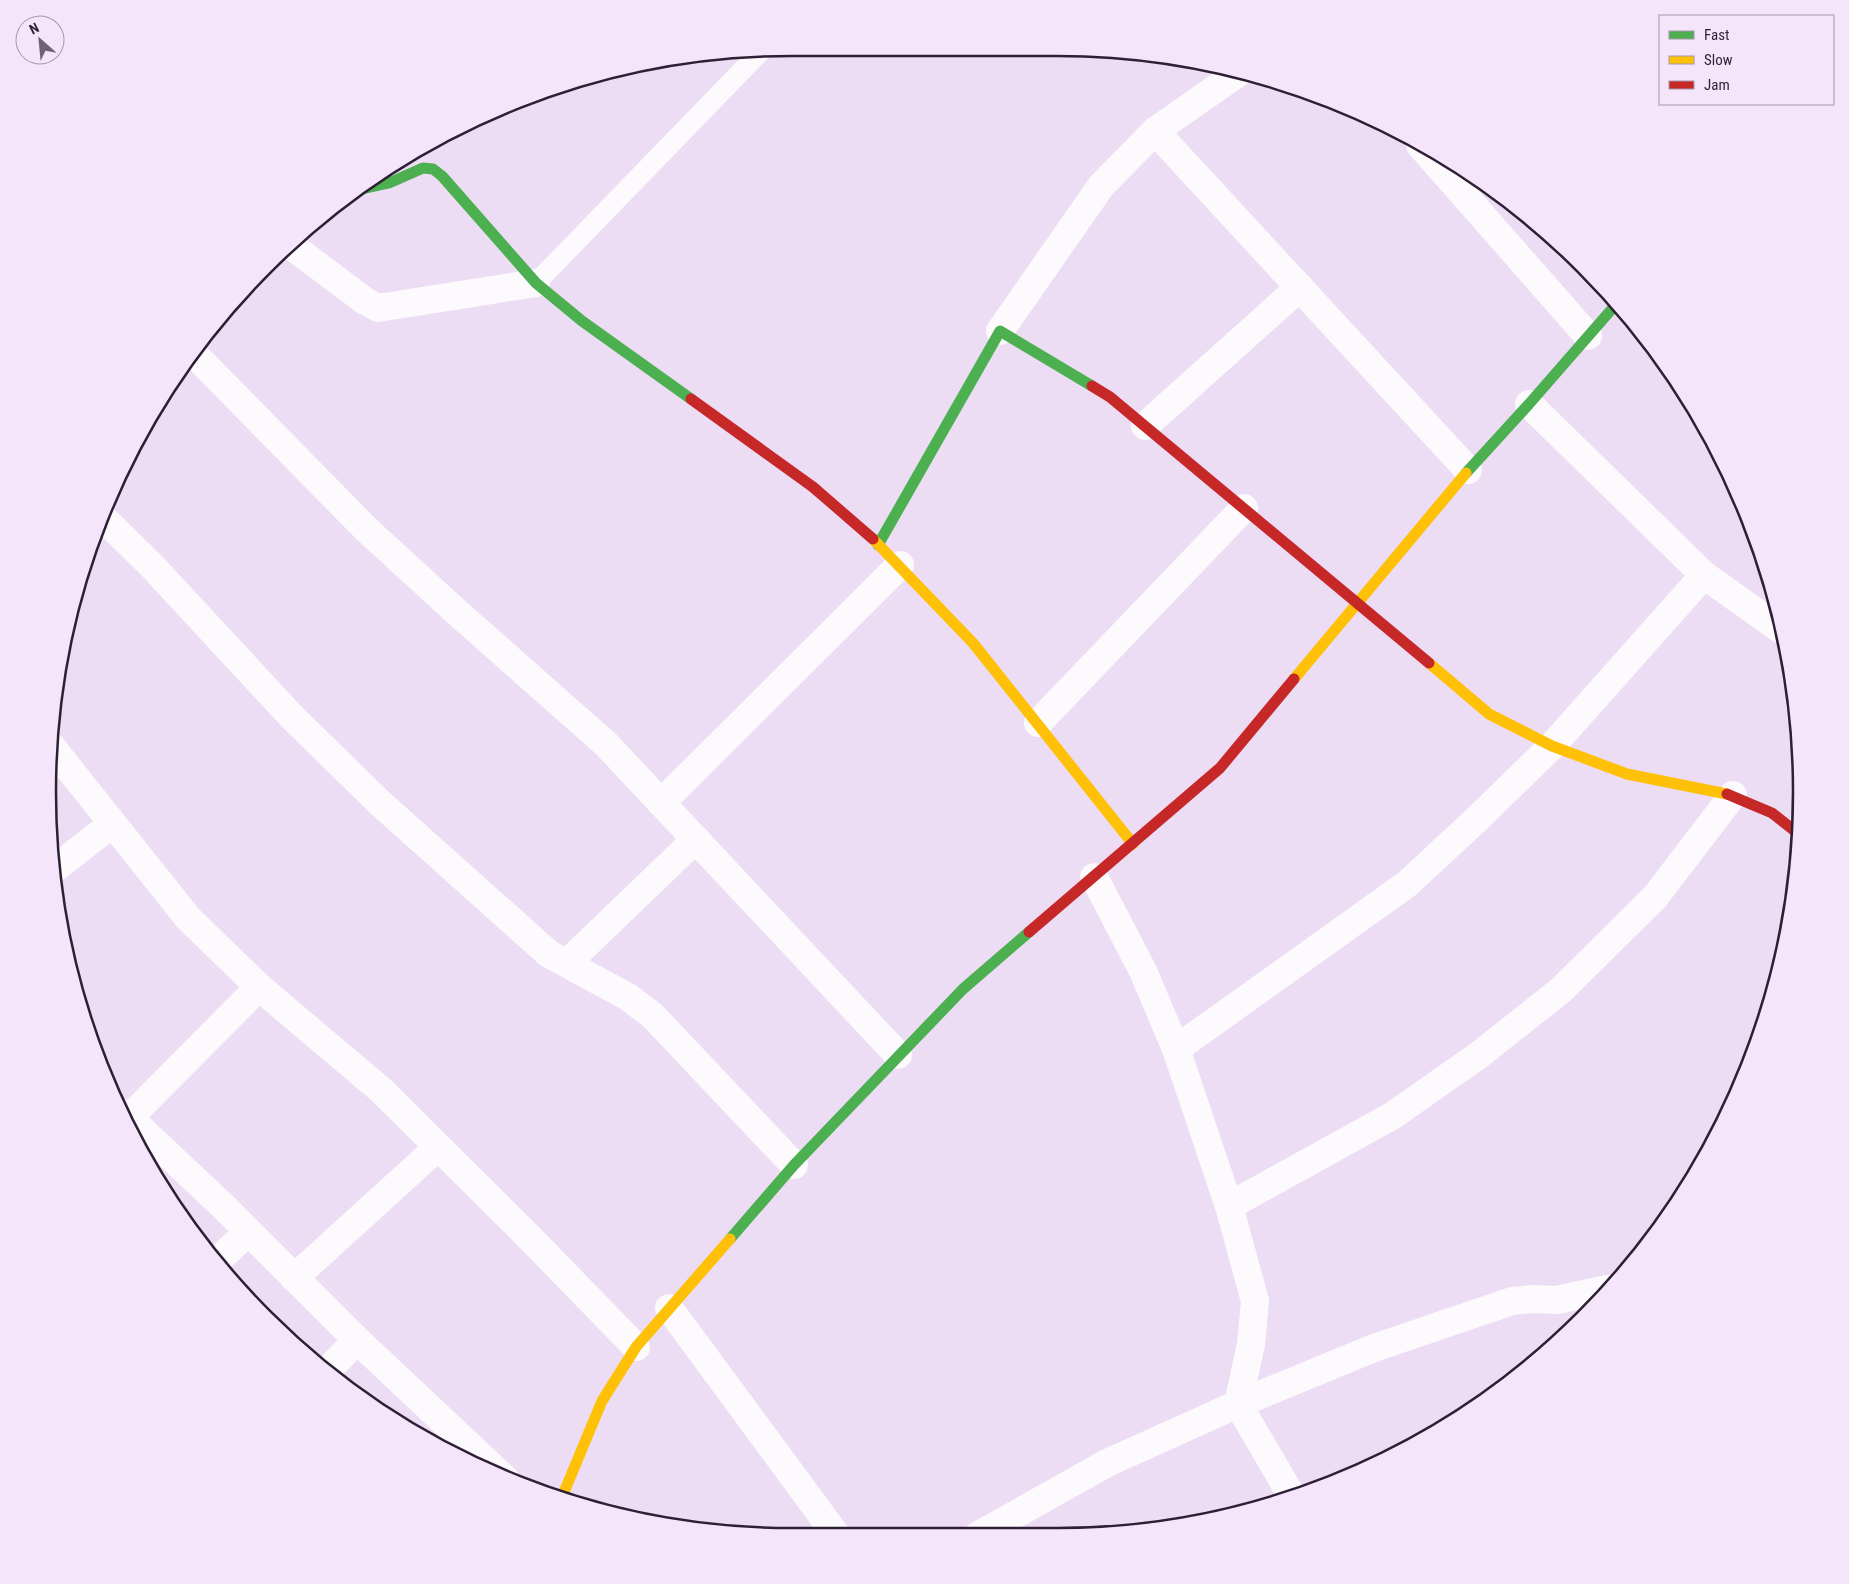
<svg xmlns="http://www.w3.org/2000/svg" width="1849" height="1584" viewBox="0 0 1849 1584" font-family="'Roboto Condensed',sans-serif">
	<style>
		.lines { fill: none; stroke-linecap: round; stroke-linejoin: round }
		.lane { stroke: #fcfafd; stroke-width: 20 }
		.street { stroke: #fcfafd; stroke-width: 28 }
		.fast { stroke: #4caf50; stroke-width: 11 }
		.slow { stroke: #ffc107; stroke-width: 11 }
		.jam { stroke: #c62828; stroke-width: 11 }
		.rim { fill: none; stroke: #2e1f34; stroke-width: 2.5 }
	</style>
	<rect width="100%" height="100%" fill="#ecdcf4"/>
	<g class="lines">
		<polyline class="lane" points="536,283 763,49"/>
		<g class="street">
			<polyline points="1155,131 1468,470"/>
			<polyline points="1420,145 1588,336"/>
			<polyline points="289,244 365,301 378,308 536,283"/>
			<polyline points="1000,331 1101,186 1155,131 1238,73"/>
			<polyline points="193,353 366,529 461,616 606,744 898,1055"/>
			<polyline points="1529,404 1704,575 1780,629"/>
			<polyline points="1145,426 1300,287"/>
			<polyline points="101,516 152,566 292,717 380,803 549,954 628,997 652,1015 794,1165"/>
			<polyline points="1038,723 1244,508"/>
			<polyline points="51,746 188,918 259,987 381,1090 529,1237 636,1347"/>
			<polyline points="661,803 900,565"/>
			<polyline points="53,870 112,824"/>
			<polyline points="1094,877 1143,971 1176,1049 1229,1206 1255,1301 1251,1344 1238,1404 1293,1498"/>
			<polyline points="567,963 696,839"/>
			<polyline points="1176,1049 1407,884 1476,820 1552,746 1704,575"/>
			<polyline points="124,1113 224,1207 357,1340 505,1479"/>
			<polyline points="127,1120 259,987"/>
			<polyline points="1229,1206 1392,1116 1479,1055 1561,990 1655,897 1733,795"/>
			<polyline points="216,1262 248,1232"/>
			<polyline points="294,1278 438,1147"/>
			<polyline points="669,1308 837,1536"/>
			<polyline points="328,1370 357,1340"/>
			<polyline points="977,1536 1107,1463 1238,1404 1374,1348 1512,1301 1534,1299 1557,1300 1607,1289"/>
		</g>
		<g class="fast">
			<polyline points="357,190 389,183 423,168 433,169 442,176 536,283 582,321 691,399"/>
			<polyline points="1466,473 1529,404 1618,302"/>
			<polyline points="878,545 1000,331 1092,386"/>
			<polyline points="730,1239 794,1165 963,989 1029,932"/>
		</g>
		<g class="slow">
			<polyline points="873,539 973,643 1133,844"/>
			<polyline points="1429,663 1489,714 1552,746 1627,774 1727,794"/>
			<polyline points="1294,679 1466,473"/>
			<polyline points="562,1497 602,1401 636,1347 730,1239"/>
		</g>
		<g class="jam">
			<polyline points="1092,386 1110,397 1429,663"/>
			<polyline points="691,399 813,487 873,539"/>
			<polyline points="1727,794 1772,813 1800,835"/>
			<polyline points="1029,932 1220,768 1294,679"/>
		</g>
	</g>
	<path d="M0 0H1849V1584H0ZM792 56H1057A736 736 0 0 1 1793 792V792A736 736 0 0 1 1057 1528H792A736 736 0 0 1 56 792V792A736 736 0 0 1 792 56Z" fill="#f4e5fb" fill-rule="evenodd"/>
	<path class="rim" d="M792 56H1057A736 736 0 0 1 1793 792V792A736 736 0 0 1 1057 1528H792A736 736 0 0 1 56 792V792A736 736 0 0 1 792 56Z"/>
	<rect x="1659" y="15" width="175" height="90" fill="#f4e5fb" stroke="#a596ab"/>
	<rect x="1669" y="31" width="25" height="8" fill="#4caf50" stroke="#a596ab"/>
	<text x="1704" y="40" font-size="15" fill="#2e1f34">Fast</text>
	<rect x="1669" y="56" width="25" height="8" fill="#ffc107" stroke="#a596ab"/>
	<text x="1704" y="65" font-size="15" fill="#2e1f34">Slow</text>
	<rect x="1669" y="81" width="25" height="8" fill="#c62828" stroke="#a596ab"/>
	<text x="1704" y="90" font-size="15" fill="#2e1f34">Jam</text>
	<g transform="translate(40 40) rotate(333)"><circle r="24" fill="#f4e5fb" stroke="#a596ab"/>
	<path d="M0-4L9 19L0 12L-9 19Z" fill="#706177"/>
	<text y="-8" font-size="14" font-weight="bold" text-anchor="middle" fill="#2e1f34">N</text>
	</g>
</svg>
